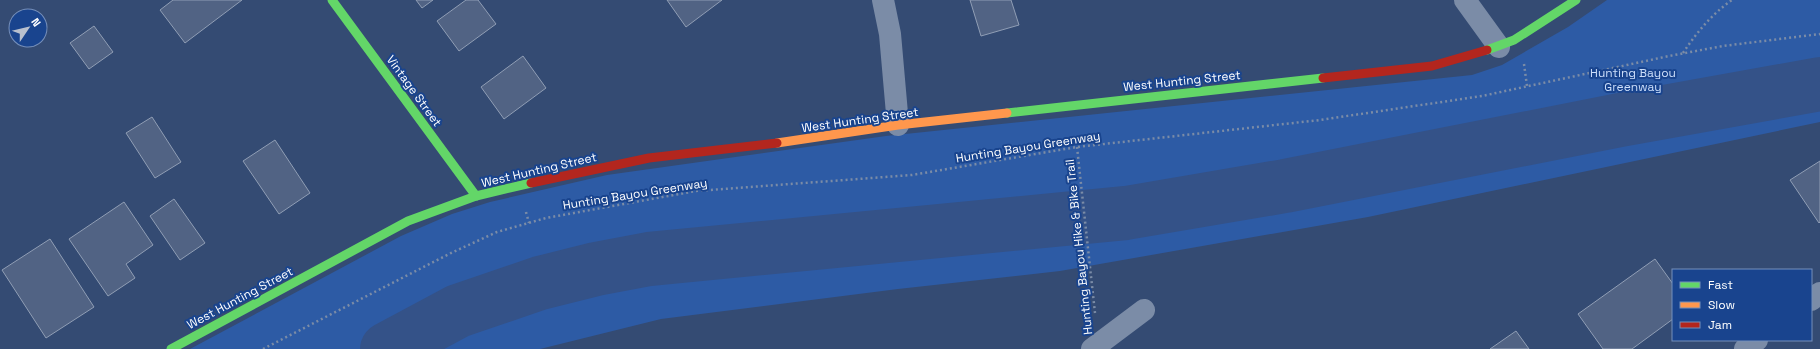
<svg xmlns="http://www.w3.org/2000/svg" width="1820" height="349" viewBox="0 0 1820 349" font-family="'Space Grotesk',sans-serif">
	<style>
		.green { fill: #2d5ba5 }
		.lines { fill: none; stroke-linecap: round; stroke-linejoin: round }
		.river { stroke: #345288; stroke-width: 54 }
		.building { fill: #516384; stroke: #909eb5 }
		.path { stroke: #7b8ca7; stroke-width: 2.5; stroke-dasharray: 2 3; stroke-linecap: butt }
		.street { stroke: #7b8ca7; stroke-width: 22 }
		.fast { stroke: #63d668; stroke-width: 9 }
		.slow { stroke: #ff974d; stroke-width: 9 }
		.jam { stroke: #b3261e; stroke-width: 9 }
		.labels { text-anchor: middle; dominant-baseline: central; stroke-width: 4; stroke-linejoin: round; paint-order: stroke }
		.park-label { font-size: 12px; fill: #ccdefa; stroke: #19448e }
		.street-label { font-size: 12px; fill: #fff; stroke: #19448e }
	</style>
	<rect width="100%" height="100%" fill="#344b73"/>
	<polygon class="green" points="1607,0 1820,0 1820,122 1368,217 1060,271 898,289 661,319 540,349 190,349 401,236 452,214 490,202 607,175 886,136 1472,75 1502,65 1568,27"/>
	<g class="lines">
		<polyline class="river" points="387,349 458,311 540,283 596,269 649,259 1126,213 1285,186 1620,120 1820,84"/>
	</g>
	<g class="building">
		<polygon points="173,0 242,0 185,43 160,10"/>
		<polygon points="416,0 433,0 422,8"/>
		<polygon points="466,0 478,0 496,24 459,51 437,21"/>
		<polygon points="667,0 722,0 686,27"/>
		<polygon points="970,0 1011,0 1019,25 981,36"/>
		<polygon points="94,26 113,52 89,69 70,43"/>
		<polygon points="523,56 546,88 504,119 481,87"/>
		<polygon points="152,117 181,162 155,178 126,133"/>
		<polygon points="275,140 310,193 279,214 243,161"/>
		<polygon points="1820,161 1820,222 1819,223 1790,180"/>
		<polygon points="174,199 205,243 180,260 150,216"/>
		<polygon points="124,202 153,245 126,264 135,278 108,296 69,239"/>
		<polygon points="50,239 94,307 46,338 2,270"/>
		<polygon points="1655,259 1673,284 1673,319 1632,349 1603,349 1578,314"/>
		<polygon points="1516,331 1529,349 1490,349"/>
	</g>
	<g class="lines">
		<g class="path">
			<path d="M1683 53C1697 32 1712 14 1732 0"/>
			<polyline points="1524,64 1527,86"/>
			<polyline points="1077,147 1095,313"/>
			<polyline points="526,212 529,223"/>
			<polyline points="263,349 451,253 497,232 546,218 696,191 912,175 1077,147 1320,120 1482,96 1669,56 1723,46 1820,34"/>
		</g>
		<g class="street">
			<polyline points="883,0 890,34 898,125"/>
			<polyline points="1465,0 1499,47"/>
			<polyline points="1811,300 1820,293"/>
			<polyline points="1092,349 1144,310"/>
			<polyline points="1745,349 1757,340"/>
		</g>
		<g class="fast">
			<polyline points="332,0 476,196"/>
			<polyline points="1487,50 1514,40 1576,0"/>
			<polyline points="1007,113 1323,78"/>
			<polyline points="171,349 408,221 476,196 531,183"/>
		</g>
		<polyline class="slow" points="777,143 898,125 1007,113"/>
		<g class="jam">
			<polyline points="1323,78 1432,66 1487,50"/>
			<polyline points="531,183 649,158 777,143"/>
		</g>
	</g>
	<g class="labels">
		<g class="park-label">
			<text x="1633" y="73">Hunting Bayou<tspan x="1633" dy="14">Greenway</tspan></text>
		</g>
		<g class="street-label">
			<text transform="translate(1182 81) rotate(-6)">West Hunting Street</text>
			<text transform="translate(414 91) rotate(54)">Vintage Street</text>
			<text transform="translate(860 120) rotate(-8)">West Hunting Street</text>
			<text transform="translate(1028 147) rotate(-9)">Hunting Bayou Greenway</text>
			<text transform="translate(539 170) rotate(-13)">West Hunting Street</text>
			<text transform="translate(635 194) rotate(-9)">Hunting Bayou Greenway</text>
			<text transform="translate(1079 247) rotate(-96)">Hunting Bayou Hike &amp; Bike Trail</text>
			<text transform="translate(240 298) rotate(-28)">West Hunting Street</text>
		</g>
	</g>
	<rect x="1672" y="269" width="140" height="72" fill="#19448e" stroke="#758fbb"/>
	<rect x="1680" y="282" width="20" height="6" fill="#63d668" stroke="#758fbb"/>
	<text x="1708" y="289" font-size="12" fill="#ffffff">Fast</text>
	<rect x="1680" y="302" width="20" height="6" fill="#ff974d" stroke="#758fbb"/>
	<text x="1708" y="309" font-size="12" fill="#ffffff">Slow</text>
	<rect x="1680" y="322" width="20" height="6" fill="#b3261e" stroke="#758fbb"/>
	<text x="1708" y="329" font-size="12" fill="#ffffff">Jam</text>
	<g transform="translate(28 28) rotate(55)"><circle r="19" fill="#19448e" stroke="#758fbb"/>
	<path d="M0-3L7 15L0 10L-7 15Z" fill="#b8c0ce"/>
	<text y="-6" font-size="11" font-weight="bold" text-anchor="middle" fill="#ffffff">N</text>
	</g>
</svg>
